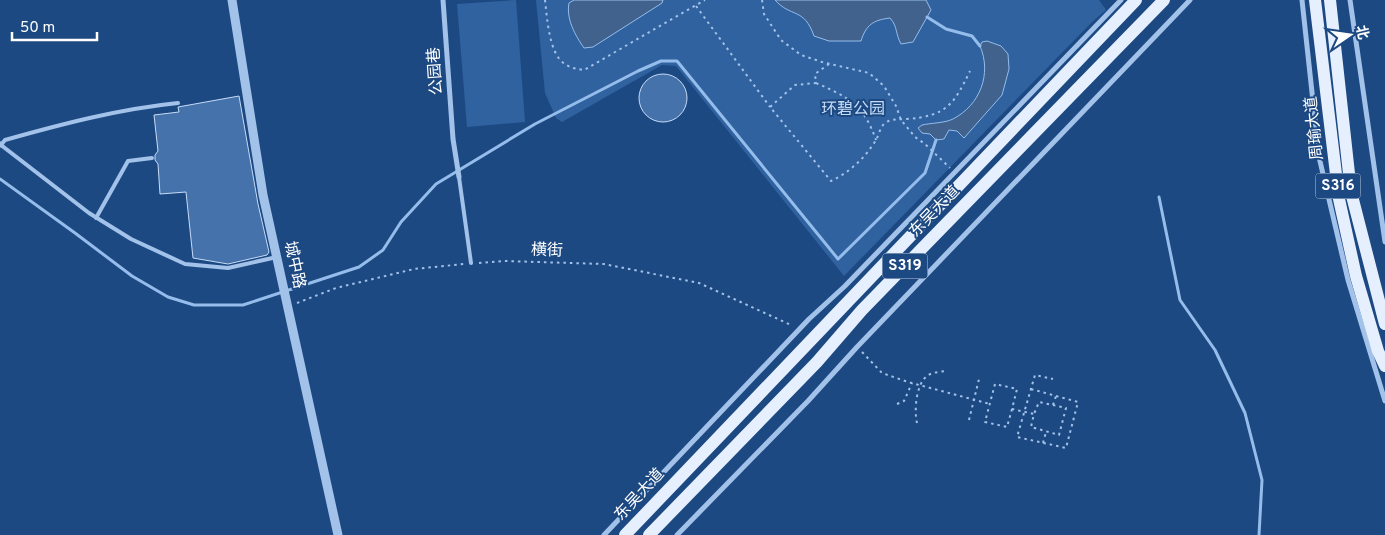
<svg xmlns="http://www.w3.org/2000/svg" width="1385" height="535" viewBox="0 0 1385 535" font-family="Overpass,'Noto Sans SC',sans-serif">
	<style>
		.green { fill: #3062a0 }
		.water { fill: #41628c; stroke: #95bdec }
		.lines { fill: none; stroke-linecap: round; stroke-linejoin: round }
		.stream { stroke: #95bdec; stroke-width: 3 }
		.building { fill: #4572ab; stroke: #c6dcf7 }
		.path { stroke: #a2c2ea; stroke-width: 2; stroke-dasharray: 2.5 4; stroke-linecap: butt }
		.service { stroke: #a2c2ea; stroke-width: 4 }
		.minor { stroke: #a2c2ea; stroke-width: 5 }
		.tertiary { stroke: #a2c2ea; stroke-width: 9 }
		.primary { stroke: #e5effe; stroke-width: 12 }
		.labels { text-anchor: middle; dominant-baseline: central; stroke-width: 4; stroke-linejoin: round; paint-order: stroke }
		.shield { fill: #1d4982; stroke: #bbc8da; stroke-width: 1 }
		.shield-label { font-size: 15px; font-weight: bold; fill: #fff }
		.street-label { font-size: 16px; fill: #fff; stroke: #1d4982 }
		.park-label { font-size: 16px; fill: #c6dcf7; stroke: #1d4982 }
	</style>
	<rect width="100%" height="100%" fill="#1d4982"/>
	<g class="green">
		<polygon points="516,0 525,122 467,127 457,4"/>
		<polygon points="536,0 1099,0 1106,10 1092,22 844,276 676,66 662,65 562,122 556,118 545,93"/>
	</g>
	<g class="water">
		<path d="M574 0H663L662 3 593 47 584 48C575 35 566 19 569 3Z"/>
		<path d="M775 0H926L931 10 913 42 901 44C895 33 898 27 890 18 873 20 866 25 861 41H829L814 36C804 7 791 18 775 0Z"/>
		<path d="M987 41 1001 46 1008 54 1009 69 1005 84 1002 95 964 138 957 131 949 130 944 139 936 140 930 134 922 133 918 128 922 125C931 123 945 123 953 119 980 105 992 74 980 46L982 42Z"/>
	</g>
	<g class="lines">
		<g class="stream">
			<polyline points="927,17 946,29 972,36 980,46"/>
			<polyline points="0,179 75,233 132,276 168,297 194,305 243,305 359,267 383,250 401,222 436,184 535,124 638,71 661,61 677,61 838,259 925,173 936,140"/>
			<polyline points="1159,197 1180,300 1215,350 1245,413 1262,480 1259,535"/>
		</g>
	</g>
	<g class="building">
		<circle cx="663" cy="98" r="24"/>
		<polygon points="239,96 258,204 269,252 267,255 228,264 193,258 186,192 160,194 158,164 155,160 155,155 158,151 154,115 179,112 178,107"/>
	</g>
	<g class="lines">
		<g class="path">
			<path d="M545 0C547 17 549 55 565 64 570 68 577 69 584 70L705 0"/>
			<polyline points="762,0 764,14 781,40 801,55 822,62 869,73 884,86 896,106 901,120 915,137 925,144 950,168"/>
			<polyline points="696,6 770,107"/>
			<path d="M829 64 815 74 816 83 795 85 770 107 831 181C850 172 865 158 876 140 879 135 880 127 885 123 892 118 899 120 907 119 947 116 954 104 970 71"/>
			<path d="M816 83C848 97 864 105 876 140"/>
			<polyline points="479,263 504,261 604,264 699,283 791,325"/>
			<polyline points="297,303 336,288 414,269 464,264"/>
			<polyline points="862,352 882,373 908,382 990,404"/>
			<polyline points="1031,389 1078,402 1066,448 1017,437 1035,375 1053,379"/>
			<polyline points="897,404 904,401 912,383"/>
			<polyline points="1053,405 1056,396"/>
			<polyline points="1012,409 1007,427 985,422 995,384 1017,389 1012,409 1034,414 1031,427 1059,435 1066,408 1039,402 1034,414"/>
			<polyline points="969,420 979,379"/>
			<path d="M917 423C914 411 916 384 927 376 932 372 940 372 946 371"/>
			<polyline points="1043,443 1046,432"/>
		</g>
		<g class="service">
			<path d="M178 103C119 109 62 124 5 140L1 145 89 213 131 239 185 264 228 268 277 257"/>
			<polyline points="459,177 471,263"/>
			<polyline points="96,218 128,161 152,158"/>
		</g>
		<g class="minor">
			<polyline points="443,0 453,139 459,177"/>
			<polyline points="1302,0 1319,157 1348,280 1385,401"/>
			<polyline points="1350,0 1385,242"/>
			<polyline points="0,144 1,145"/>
			<polyline points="604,535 809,319 845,286 1121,0"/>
			<polyline points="677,535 808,401 857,347 1190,0"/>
		</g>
		<polyline class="tertiary" points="232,0 263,195 338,535"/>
		<g class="primary">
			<polyline points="1315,0 1339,199 1356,276 1378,351 1385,366"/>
			<polyline points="1330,0 1351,192 1385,324"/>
			<polyline points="625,535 1136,0"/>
			<polyline points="649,535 817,362 862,310 1164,0"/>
		</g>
	</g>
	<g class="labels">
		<g class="shield">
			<rect x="1315.5" y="173.5" width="45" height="25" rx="4"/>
			<rect x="882.5" y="253.5" width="45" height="25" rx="4"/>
		</g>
		<g class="shield-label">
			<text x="1338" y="186">S316</text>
			<text x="905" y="266">S319</text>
		</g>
		<g class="street-label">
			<text transform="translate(436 71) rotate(-94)">公园巷</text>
			<text transform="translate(1315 128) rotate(-96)">周瑜大道</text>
			<text transform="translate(935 212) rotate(-46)">东吴大道</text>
			<text transform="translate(547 251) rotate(2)">横街</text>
			<text transform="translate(294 265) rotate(78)">城中路</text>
			<text transform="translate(640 495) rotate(-47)">东吴大道</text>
		</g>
		<g class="park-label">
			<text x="853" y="110">环碧公园</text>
		</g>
	</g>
	<g transform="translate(1350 35) rotate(77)" stroke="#1d4982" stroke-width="4" paint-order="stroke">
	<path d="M0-4L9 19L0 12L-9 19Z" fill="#ffffff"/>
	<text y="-8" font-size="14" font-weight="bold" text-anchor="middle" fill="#ffffff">北</text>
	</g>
	<path d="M12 32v8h85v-8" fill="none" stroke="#ffffff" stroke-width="2.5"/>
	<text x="20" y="32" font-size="15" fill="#ffffff" stroke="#1d4982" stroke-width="4" paint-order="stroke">50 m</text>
</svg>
